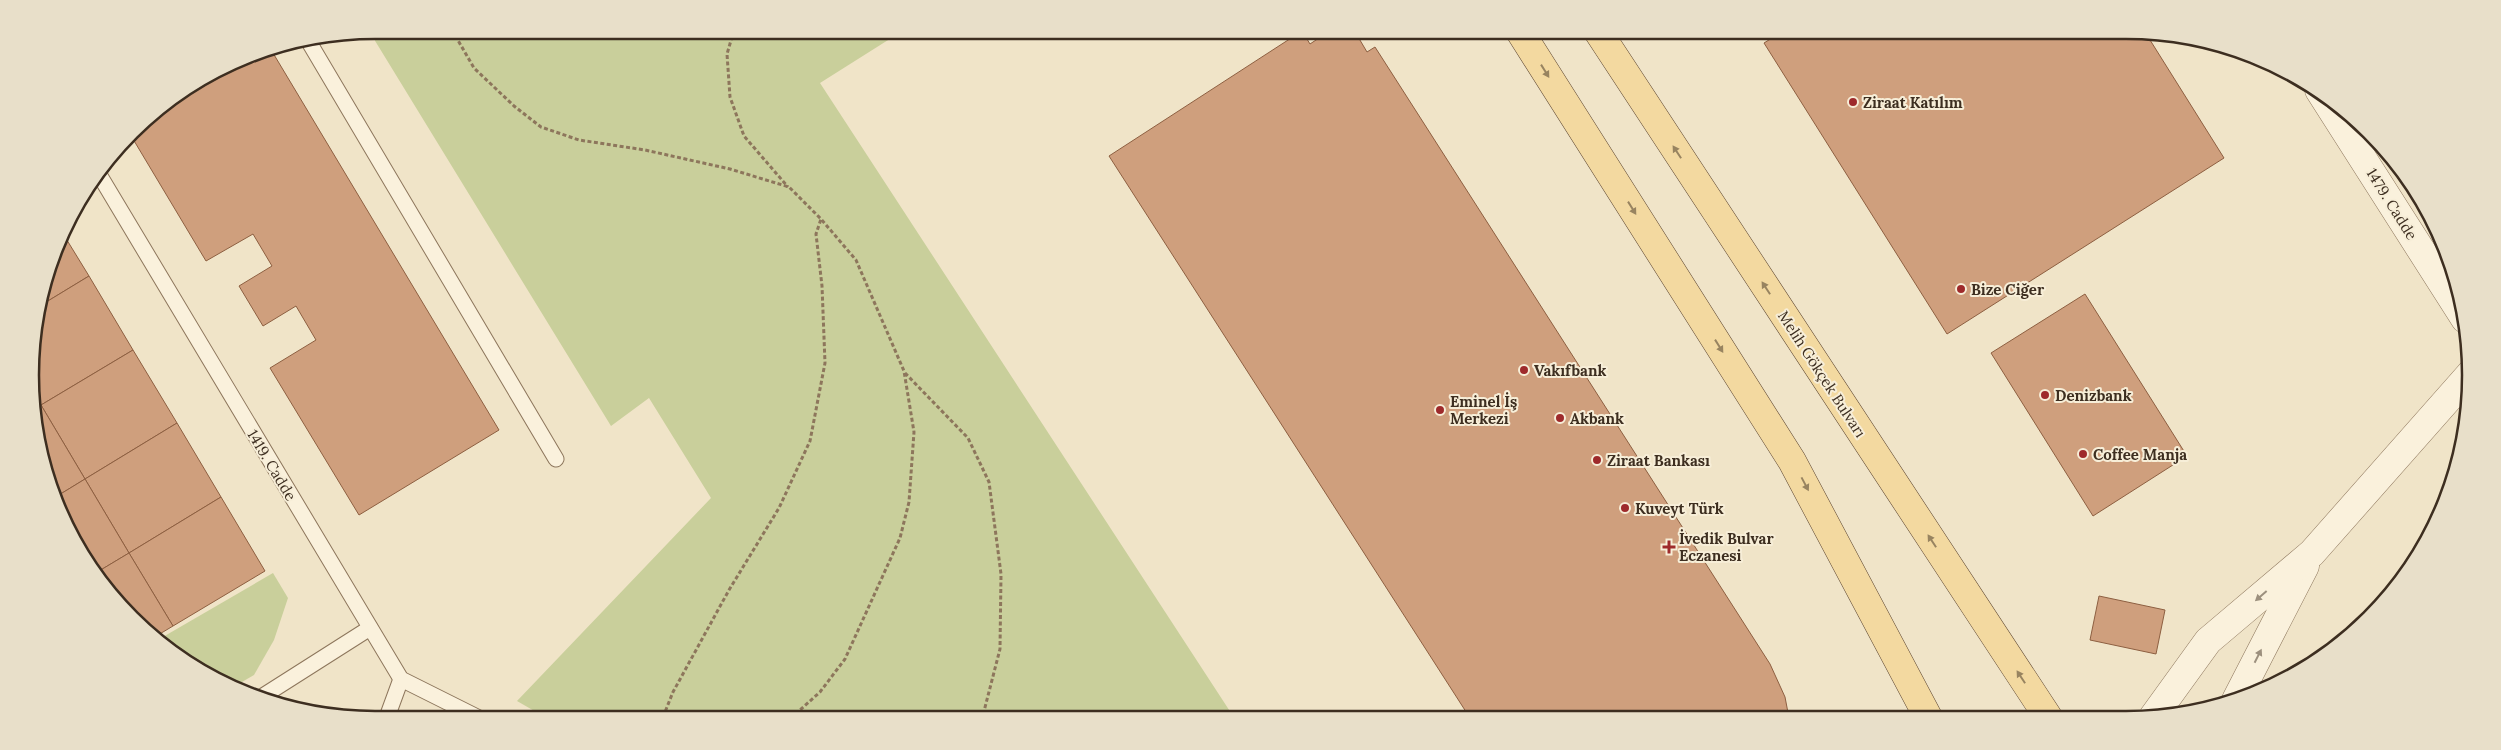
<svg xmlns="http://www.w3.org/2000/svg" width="2501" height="750" viewBox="0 0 2501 750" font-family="Lora,serif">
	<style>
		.green { fill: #c9cf9b }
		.building { fill: #cf9f7d; stroke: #8d5f41 }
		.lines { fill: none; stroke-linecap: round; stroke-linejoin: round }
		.service-casing { stroke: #8d765c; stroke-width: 17 }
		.minor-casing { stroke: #8d765c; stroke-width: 29 }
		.tertiary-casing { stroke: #8d765c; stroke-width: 29 }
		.primary-casing { stroke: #5b4430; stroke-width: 29 }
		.path { stroke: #8d765c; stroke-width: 3; stroke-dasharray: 4 2.5; stroke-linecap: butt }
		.service { stroke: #faf1dc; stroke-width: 15 }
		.minor { stroke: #faf1dc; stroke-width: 28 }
		.tertiary { stroke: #faf1dc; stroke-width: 28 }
		.primary { stroke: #f3d9a0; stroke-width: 28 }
		.oneway { fill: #988460 }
		.oneway2 { fill: #9c907e }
		.poi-dot { fill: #9e2a2b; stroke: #f7eed8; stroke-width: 2 }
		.labels { text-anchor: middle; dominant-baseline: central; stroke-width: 4; stroke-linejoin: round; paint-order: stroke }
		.poi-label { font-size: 15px; font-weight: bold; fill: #3d2e20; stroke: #f7eed8; text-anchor: start }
		.street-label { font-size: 15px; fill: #3d2e20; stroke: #f7eed8 }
		.rim { fill: none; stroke: #3d2e20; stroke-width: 2.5 }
	</style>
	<rect width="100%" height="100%" fill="#f0e4c8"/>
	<g class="green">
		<polygon points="904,30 820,83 1235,719 550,720 517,701 711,498 649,398 611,426 369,31"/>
		<polygon points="273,573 288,598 274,640 254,675 235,686 202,674 156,641"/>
	</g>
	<g class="building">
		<polygon points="1331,30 1354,30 1367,52 1375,47 1770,664 1785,697 1789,718 1470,718 1109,156 1302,31 1310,44"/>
		<polygon points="1785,30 2126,30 2145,32 2224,158 1947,334 1764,43"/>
		<polygon points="270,48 499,430 359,515 270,368 316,340 296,306 263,326 239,286 272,266 253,234 206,261 130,134 147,116 243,56"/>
		<polygon points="62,232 89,276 38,307 42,285"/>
		<polygon points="89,276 133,350 41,405 35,396 31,352 38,307"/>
		<polygon points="2085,294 2187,456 2093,516 1991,353"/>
		<polygon points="133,350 177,423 85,479 41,405"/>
		<polygon points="35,396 41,405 36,408"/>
		<polygon points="41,405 85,479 54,498 42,465 36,408"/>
		<polygon points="177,423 221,497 129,553 85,479"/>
		<polygon points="85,479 129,553 94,574 66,528 54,498"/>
		<polygon points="221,497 265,571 173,626 129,553"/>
		<polygon points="129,553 173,626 153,638 101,585 94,574"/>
		<polygon points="2099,596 2165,610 2156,654 2090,640"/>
	</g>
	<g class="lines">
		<defs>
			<g id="service">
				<polyline points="306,37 556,459"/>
				<polyline points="97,171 401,679 483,720"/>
				<polyline points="263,696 370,628"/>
				<polyline points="386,720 401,679"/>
			</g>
			<polyline id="minor" points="2319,90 2465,319"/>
			<g id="tertiary">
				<polyline points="2236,700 2305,566"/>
				<polyline points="2153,717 2208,641 2312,553 2471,373"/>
			</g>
			<g id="primary">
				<polyline points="1519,30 1792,461 1928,717"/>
				<polyline points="1597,30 2048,717"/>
			</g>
		</defs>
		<use href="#service" class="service-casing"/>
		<use href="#minor" class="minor-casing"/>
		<use href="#tertiary" class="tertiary-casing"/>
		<use href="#primary" class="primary-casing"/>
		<g class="path">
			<polyline points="452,30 474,68 514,106 541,127 579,140 645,150 730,169 789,187 821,219 856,260 904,371 914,432 909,502 900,538 845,659 820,692 790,719"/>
			<polyline points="734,30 727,54 730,97 744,136 788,187"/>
			<polyline points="905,373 968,438 989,482 1001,574 1000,649 982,719"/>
			<polyline points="663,717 673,692 729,590 779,508 810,441 825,363 822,286 816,234 821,219"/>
		</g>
		<use href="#service" class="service"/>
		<use href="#minor" class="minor"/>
		<use href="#tertiary" class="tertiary"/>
		<use href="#primary" class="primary"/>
	</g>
	<defs><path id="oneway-solid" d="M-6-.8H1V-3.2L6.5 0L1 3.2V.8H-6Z" transform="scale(1.25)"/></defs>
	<g class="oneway">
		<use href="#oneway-solid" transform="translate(1545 71) rotate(58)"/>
		<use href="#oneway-solid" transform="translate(1677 152) rotate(-123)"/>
		<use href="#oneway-solid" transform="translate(1632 208) rotate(58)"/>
		<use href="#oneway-solid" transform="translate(1766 288) rotate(-123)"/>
		<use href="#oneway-solid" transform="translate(1719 346) rotate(58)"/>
		<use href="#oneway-solid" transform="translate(1805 484) rotate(62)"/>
		<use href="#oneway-solid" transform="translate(1932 541) rotate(-123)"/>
		<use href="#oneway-solid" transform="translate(2021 677) rotate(-123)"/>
	</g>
	<g class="oneway2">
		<use href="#oneway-solid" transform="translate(2261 596) rotate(139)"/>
		<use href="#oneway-solid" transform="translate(2258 656) rotate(-63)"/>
	</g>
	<g class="poi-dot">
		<circle cx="1853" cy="102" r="5"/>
		<circle cx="1961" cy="289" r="5"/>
		<circle cx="1524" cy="370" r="5"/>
		<circle cx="2045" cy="395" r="5"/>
		<circle cx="1440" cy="410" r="5"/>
		<circle cx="1560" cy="418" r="5"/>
		<circle cx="2083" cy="454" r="5"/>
		<circle cx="1597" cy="460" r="5"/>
		<circle cx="1625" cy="508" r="5"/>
		<path d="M1666.5 539.5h5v5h5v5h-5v5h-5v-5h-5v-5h5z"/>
	</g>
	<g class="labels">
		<g class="poi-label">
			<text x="1863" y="102">Ziraat Katılım</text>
			<text x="1971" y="289">Bize Ciğer</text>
			<text x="1534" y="370">Vakıfbank</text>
			<text x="2055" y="395">Denizbank</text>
			<text x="1450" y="401">Eminel İş<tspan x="1450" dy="17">Merkezi</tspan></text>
			<text x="1570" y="418">Akbank</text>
			<text x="2093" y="454">Coffee Manja</text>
			<text x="1607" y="460">Ziraat Bankası</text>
			<text x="1635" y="508">Kuveyt Türk</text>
			<text x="1679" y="538">İvedik Bulvar<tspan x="1679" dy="17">Eczanesi</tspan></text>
		</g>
		<g class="street-label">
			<text transform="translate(2392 204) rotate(58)">1479. Cadde</text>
			<text transform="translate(1822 374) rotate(57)">Melih Gökçek Bulvarı</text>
			<text transform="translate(272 465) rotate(59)">1419. Cadde</text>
		</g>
	</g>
	<path d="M0 0H2501V750H0ZM375 39H2126A336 336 0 0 1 2462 375V375A336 336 0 0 1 2126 711H375A336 336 0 0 1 39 375V375A336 336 0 0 1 375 39Z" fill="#e8dfc9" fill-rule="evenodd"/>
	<path class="rim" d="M375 39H2126A336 336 0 0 1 2462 375V375A336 336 0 0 1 2126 711H375A336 336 0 0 1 39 375V375A336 336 0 0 1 375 39Z"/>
</svg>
